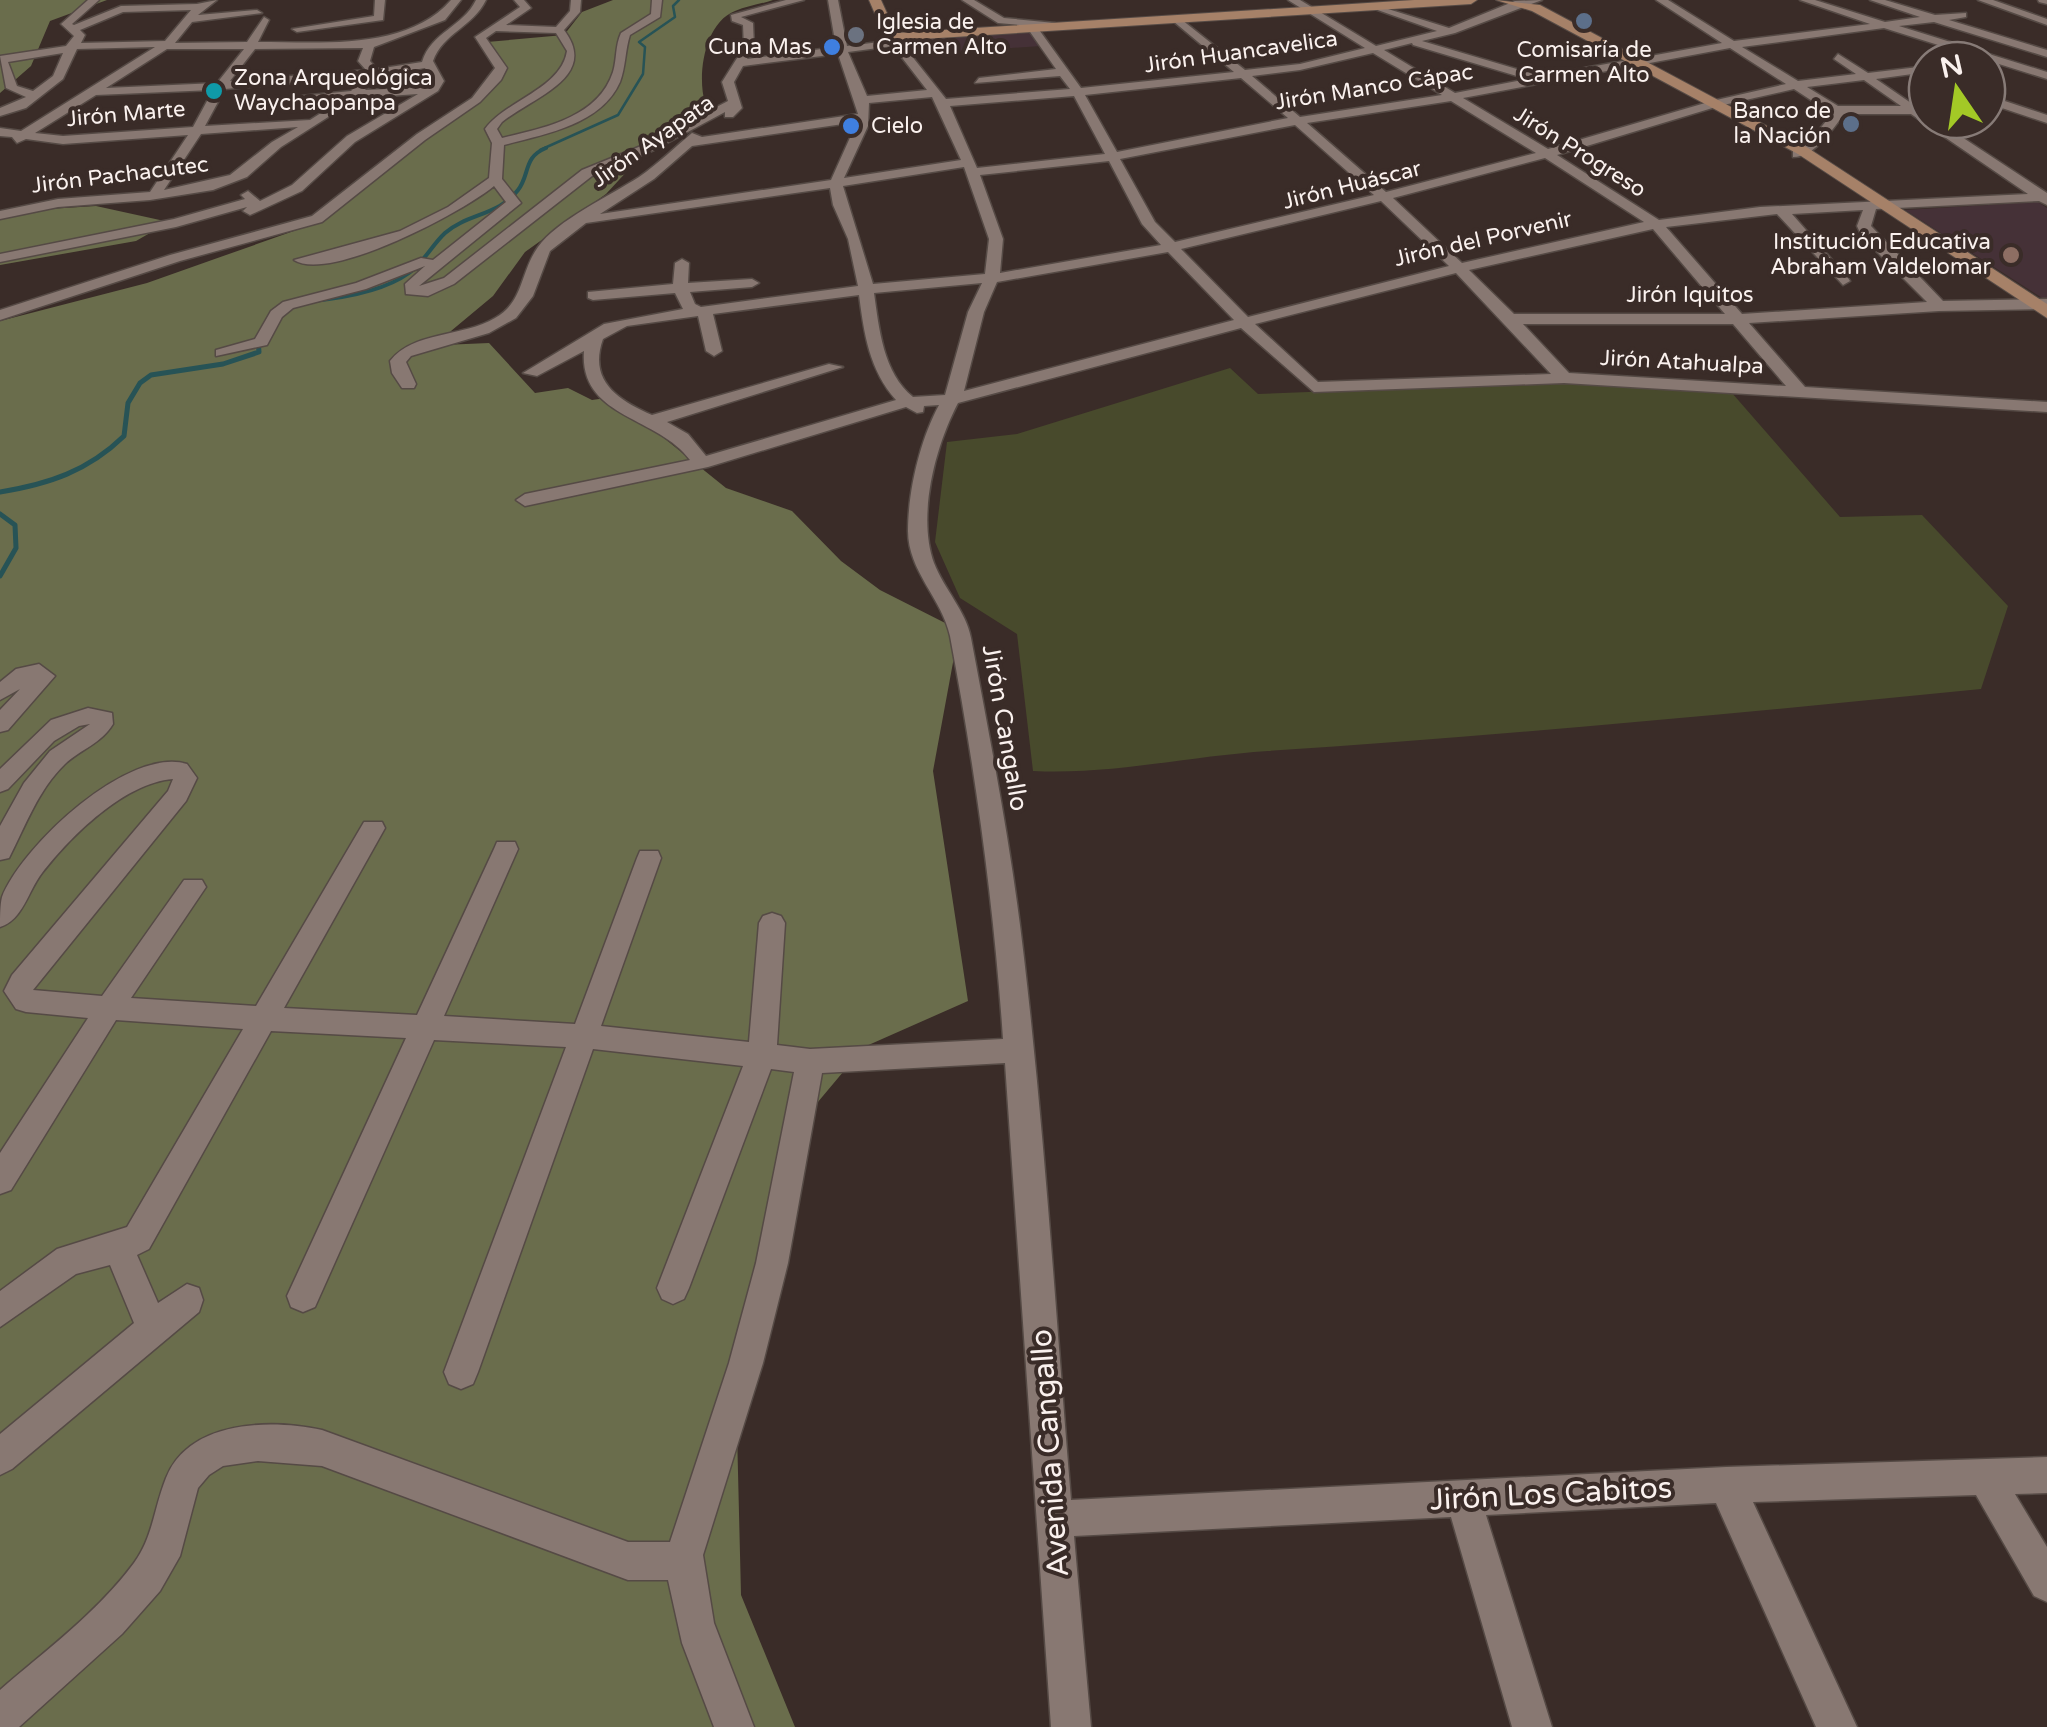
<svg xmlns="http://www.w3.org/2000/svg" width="2047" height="1727" viewBox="0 0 2047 1727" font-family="'Varela Round',sans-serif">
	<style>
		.education { fill: #453137 }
		.green { fill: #484a2c }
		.forest { fill: #6a6d4c }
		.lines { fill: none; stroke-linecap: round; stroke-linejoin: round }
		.stream-far2 { stroke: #275356; stroke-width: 2.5 }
		.stream-far1 { stroke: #275356; stroke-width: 4 }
		.stream { stroke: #275356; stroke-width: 5 }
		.street-casing { stroke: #554a45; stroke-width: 3 }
		.secondary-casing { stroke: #554a45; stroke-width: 2 }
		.street { fill: #887872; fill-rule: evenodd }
		.secondary { fill: #a68168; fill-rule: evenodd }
		.service-dot { fill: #5c6f8a; stroke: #3a2c28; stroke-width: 4 }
		.worship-dot { fill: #6b7280; stroke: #3a2c28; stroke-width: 4 }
		.shop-dot { fill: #3f7fe0; stroke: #3a2c28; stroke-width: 4 }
		.culture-dot { fill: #0f9aa8; stroke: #3a2c28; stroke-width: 4 }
		.education-dot { fill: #8d6e63; stroke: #3a2c28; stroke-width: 4 }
		.labels { text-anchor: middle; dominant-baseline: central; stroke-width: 8; stroke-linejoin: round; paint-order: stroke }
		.far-poi-label { font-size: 22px; fill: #faf1ee; stroke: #3a2c28; text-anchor: start }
		.far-street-label { font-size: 22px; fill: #faf1ee; stroke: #3a2c28 }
		.street-label { font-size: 25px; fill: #faf1ee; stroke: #3a2c28 }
		.near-street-label { font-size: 30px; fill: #faf1ee; stroke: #3a2c28 }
	</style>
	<rect width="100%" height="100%" fill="#3a2c28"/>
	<g class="education">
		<polygon points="1031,31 1041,46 956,52 952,44 915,47 912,39"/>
		<polygon points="2038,202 2047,208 2047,301 1905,210"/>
	</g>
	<path class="green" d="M1230 368 1258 394 1566 382 1732 393 1840 517 1922 515 2008 606 1981 689C1743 713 1506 735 1268 751 1190 756 1111 775 1033 771L1017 634 960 598 935 542 947 442 1017 434Z"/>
	<g class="forest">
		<polygon points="0,0 107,0 50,21 31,66 0,93"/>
		<path d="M613 0H773C761 4 747 6 735 11 704 23 697 76 705 103L696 114 668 127 606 194 525 252 493 296 451 331 443 345 489 343 535 393 568 388 592 400 613 397 726 488 792 511 841 561 880 590 959 630 933 771 968 1001 864 1047 802 1121 736 1390 741 1595 795 1727H0V321L147 283 322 221 417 143 478 101 503 73 487 42 564 35 582 12Z"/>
		<polygon points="96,206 169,222 136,241 0,265 0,212"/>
	</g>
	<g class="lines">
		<polyline class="stream-far2" points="540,150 618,115 643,74 645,47 639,42 675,17 673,6 679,0"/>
		<path class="stream-far1" d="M313 301C343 298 384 291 409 273 424 262 432 245 445 233 466 214 500 215 518 190 530 175 523 157 546 148"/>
		<g class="stream">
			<path d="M0 492C49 484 88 471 124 436L128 403 140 383 151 375 223 364 259 352 258 340"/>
			<polyline points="0,514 15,525 16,548 0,576"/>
		</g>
		<defs>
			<g id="street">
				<path d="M88 0H99L72 24 74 25 121 6 197 4 217 0 198 15 257 10 262 13 192 22 175 43 247 42 264 17 269 20 258 42C319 42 407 51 451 0H461L445 20 374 47 370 61 377 69 422 62C431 32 463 27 476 0H486C473 27 443 33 433 61L444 81 438 91 355 142 302 191 250 215 243 211 247 207 176 227 0 262V254L174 219 245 199 241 195 248 191 260 201 292 185 347 136 418 94 358 98 281 147 247 177 213 190 150 200 58 207 0 219V211L58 199 150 192 188 135 63 144 26 139 17 143 12 137 0 136V128L21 131 155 47 77 49 63 79 26 108 0 116V108L26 97 6 88 0 56 66 46 74 36 61 24ZM191 10 165 41 81 43 85 35 80 30 123 12ZM363 48 358 61 366 70 230 81 255 49ZM167 49H244L217 83 106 88ZM63 53 53 76 33 91 17 86 8 62ZM425 68 432 81 429 87 365 90 378 76ZM365 77 351 91 271 99 277 103 343 99 310 120 205 126 225 89ZM213 90 193 127 63 136 35 133 96 95ZM298 127 272 142 230 175 164 190 201 134Z"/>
				<polygon points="375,0 385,0 383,20 297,32 292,29 374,16"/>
				<path d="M514 0H524L531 8 506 25 556 27 570 11 571 0H581L580 12 564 30C600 77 533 97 502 122L497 129 502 138C543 128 598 118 613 72 617 59 615 46 621 33L651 14 652 0H662L660 17 630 35C625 50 626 66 620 82 601 125 545 134 504 145L502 179 521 203 419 286 444 278 582 170 646 144 728 101 722 82 744 47 743 25 732 21 731 15 786 0H804L741 17 753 23 754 47 747 59 836 47 828 0H838L847 46 888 41 887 35H895L946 99 1070 89 1060 76 975 83 979 78 1056 69 1028 29 1031 26 998 23 962 0H974L1004 18 1055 23 1051 28 1037 27 1081 88 1234 72 1173 21 1177 16 1245 70 1300 64 1365 48 1288 0H1300L1376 46 1437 31 1372 8V4L1449 28 1515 1 1542 0 1455 33 1422 41 1540 76 1722 43 1656 0H1668L1734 41 1870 24 1800 0H1815L1885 22 1920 17 1870 0H1885L1935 15 1966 13V17L1949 20 2047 50V57L1934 22 1899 26 2047 72V79L1884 28 1742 47 1798 81 1856 74 1834 59 1838 54 1868 73 1927 66V72L1876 79 1927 114V120H1936L2047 193V205L2039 201 1876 209 1871 226 1943 301 2047 299V309L1939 311 1749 323 1805 387 2047 402V412L1564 383 1314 392 1241 328 958 403C935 447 917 516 934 563 944 589 966 611 971 638 991 744 1012 851 1024 958 1045 1137 1056 1319 1071 1500L1726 1467 2047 1457V1493L2015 1494 2047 1547V1602L2034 1596 1976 1495 1753 1502 1857 1727H1816L1716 1503 1486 1515 1552 1727H1512L1451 1517 1074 1536 1091 1727H1051L1005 1063 822 1073 788 1263 763 1363 703 1555 714 1623 754 1727H714L682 1643 668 1580H628L322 1466 258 1461 223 1466 209 1475 198 1488 180 1556 160 1591 122 1634 19 1727H0V1690C46 1650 97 1613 134 1563 153 1537 154 1508 166 1478 189 1420 270 1419 322 1430L628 1542H670L729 1363 756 1263 794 1072 771 1069 689 1288 684 1299 673 1304 662 1299 657 1288 743 1066 593 1049 478 1372 473 1384 461 1389 449 1384 444 1372 566 1047 434 1040 315 1307 303 1312 291 1307 287 1296 406 1038 271 1031 149 1249 137 1255 158 1303 187 1284 199 1288 203 1300 199 1312 12 1469 0 1475V1434L134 1323 110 1265 76 1274 0 1327V1291L57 1249 127 1227 243 1029 116 1020 11 1190 0 1194V1153L88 1018 26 1012 16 1009 4 991 12 975 168 791 173 779C124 783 71 836 42 873 28 891 23 920 0 927 0 918 0 905 2 897 22 846 128 746 187 764L197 778 186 801 33 990 102 996 184 880H202L206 887 131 998 256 1006 364 822H382L385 828 284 1008 417 1015 494 849 497 842H515L518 849 444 1016 575 1024 637 858 640 851H658L661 858 601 1026 749 1042 759 923 763 916 772 913 781 916 785 923 777 1045 810 1049 1003 1039C994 904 975 769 950 636 942 599 908 571 908 531 908 491 920 440 939 405L924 406 923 412 917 413 906 407 708 467 525 506 516 500 525 494 690 460C658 416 579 418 584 351L537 376 523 373 604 324 683 309 675 293 593 300 588 298V292L673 284 675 263 682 259 689 263 688 283 752 279 759 283 752 287 690 292 695 304 701 307 858 286 848 239 833 205 830 188 586 223 550 251 533 296 516 318 489 333 411 356 406 362 416 384 414 388H402L392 373 390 361C413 331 464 337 495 318 524 302 520 272 538 247 556 221 611 195 639 177 658 164 675 147 692 133L702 137 858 114 838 54 743 66 734 82 742 108 733 117H725V112L654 150 592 176 454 284 428 296 406 294 405 284 425 266 366 289 293 308 282 317 267 345 216 356V350L255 339 271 311 283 302 356 283 421 258 433 260 506 202 494 186C463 212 329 283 294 260L400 231 448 207 489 178 492 143 485 129C506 100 561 89 567 51L556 33 496 31 486 38 507 68 501 80 480 102 425 140 322 222 180 261 0 320V310L170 255 312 216 417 134 472 98 495 68 475 37 520 7ZM1412 43 1413 45 1527 79 1455 93 1384 50ZM893 46 927 90 867 96 848 52ZM1730 48 1786 84 1712 101 1548 149 1463 98ZM1373 53 1442 95 1300 117 1252 76 1300 70ZM1241 78 1288 118 1117 152 1085 95ZM1864 80 1901 106H1838L1807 87ZM1794 89 1832 114 1813 137 1793 151V157C1815 157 1832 130 1844 114H1911L2028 194 1760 207 1659 220 1557 155 1719 106ZM1074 96 1105 154 977 168 950 106ZM932 97 961 160 844 178 868 126 869 103ZM1451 101 1536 153 1386 192 1307 123ZM857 122 831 180 600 214 654 179 692 146ZM1295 125 1374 195 1175 242 1155 222 1120 159ZM1545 158 1644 222 1462 263 1393 198ZM1109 161 1142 224 1161 245 1000 273 1003 239 980 175ZM964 167 989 239 985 274 873 284 843 186ZM1381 201 1449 266 1248 317 1181 249ZM1863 210 1857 226 1862 237 1927 302 1742 314 1666 227 1777 214 1843 285 1850 281 1848 278 1792 214ZM1653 229 1725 314H1514L1469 270ZM1168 252 1234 320 964 391 984 312 997 282ZM1456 273 1551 374 1318 382 1255 324ZM982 283 968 312 945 395 913 397C883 373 879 328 874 293ZM859 295C864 333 869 370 896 400L706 456 688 434 667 422 843 367 829 364 652 415C618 400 588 381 603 339L627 326 698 316 706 351 714 356 722 351 713 314ZM1523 324H1733L1786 386 1569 373Z"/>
				<polygon points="1978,0 1993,0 2047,19 2047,25"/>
				<polygon points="2038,0 2047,0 2047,4 2039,2"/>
				<polygon points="1987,95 2047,115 2047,123 1987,103"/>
				<polygon points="39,664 55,676 8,730 0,732 0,710 20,689 0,700 0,682 16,669"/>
				<path d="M88 708 112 713 113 724C101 744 81 749 65 764 38 790 26 825 9 858L0 860V826L24 783 50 751 90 724 79 726 54 741 8 789 0 792V769L51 720Z"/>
			</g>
			<g id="secondary">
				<polygon points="869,0 881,0 896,33 1414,0 1477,0 1471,4 891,41 885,37"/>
				<polygon points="1496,0 1540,5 1808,148 2047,304 2047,318 1798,154 1532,11"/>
			</g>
		</defs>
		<use href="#street" class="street-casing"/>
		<use href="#secondary" class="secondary-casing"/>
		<use href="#street" class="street"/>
		<use href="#secondary" class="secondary"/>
	</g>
	<g class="service-dot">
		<circle cx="1584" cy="21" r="10"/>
		<circle cx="1851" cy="124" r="10"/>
	</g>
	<circle class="worship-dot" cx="856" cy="35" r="10"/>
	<g class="shop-dot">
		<circle cx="832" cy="47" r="10"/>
		<circle cx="851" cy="126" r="10"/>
	</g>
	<circle class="culture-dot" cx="214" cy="91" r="10"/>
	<circle class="education-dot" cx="2011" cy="255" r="10"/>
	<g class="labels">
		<g class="far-poi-label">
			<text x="876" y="22">Iglesia de<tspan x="876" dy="25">Carmen Alto</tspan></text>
			<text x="812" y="47" text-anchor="end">Cuna Mas</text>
			<text x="1584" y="50" text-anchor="middle">Comisaría de<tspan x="1584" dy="25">Carmen Alto</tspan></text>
			<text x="234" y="78">Zona Arqueológica<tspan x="234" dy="25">Waychaopanpa</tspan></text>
			<text x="1831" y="111" text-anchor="end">Banco de<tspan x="1831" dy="25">la Nación</tspan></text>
			<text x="871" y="126">Cielo</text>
			<text x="1991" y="242" text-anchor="end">Institución Educativa<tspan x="1991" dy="25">Abraham Valdelomar</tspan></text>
		</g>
		<g class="far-street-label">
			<text transform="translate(1241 52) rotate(-8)">Jirón Huancavelica</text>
			<text transform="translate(1374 87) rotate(-9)">Jirón Manco Cápac</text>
			<text transform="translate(126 114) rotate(-5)">Jirón Marte</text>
			<text transform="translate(653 141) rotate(-35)">Jirón Ayapata</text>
			<text transform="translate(1580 152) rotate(32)">Jirón Progreso</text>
			<text transform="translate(120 175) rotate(-7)">Jirón Pachacutec</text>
			<text transform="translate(1352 185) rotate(-14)">Jirón Huáscar</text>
			<text transform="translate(1483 239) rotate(-13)">Jirón del Porvenir</text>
			<text x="1690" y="295">Jirón Iquitos</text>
			<text transform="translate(1682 362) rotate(3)">Jirón Atahualpa</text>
		</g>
		<g class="street-label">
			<text transform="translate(1005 728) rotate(80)">Jirón Cangallo</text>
		</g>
		<g class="near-street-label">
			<text transform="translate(1050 1453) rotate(-94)">Avenida Cangallo</text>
			<text transform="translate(1551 1494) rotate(-3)">Jirón Los Cabitos</text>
		</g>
	</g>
	<g transform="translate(1957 90) rotate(347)"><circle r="48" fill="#3a2c28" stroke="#877b77" stroke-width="2.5"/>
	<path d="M0-8L18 38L0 25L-18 38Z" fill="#a3c926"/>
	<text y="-15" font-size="28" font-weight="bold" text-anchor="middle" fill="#faf1ee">N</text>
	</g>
</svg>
